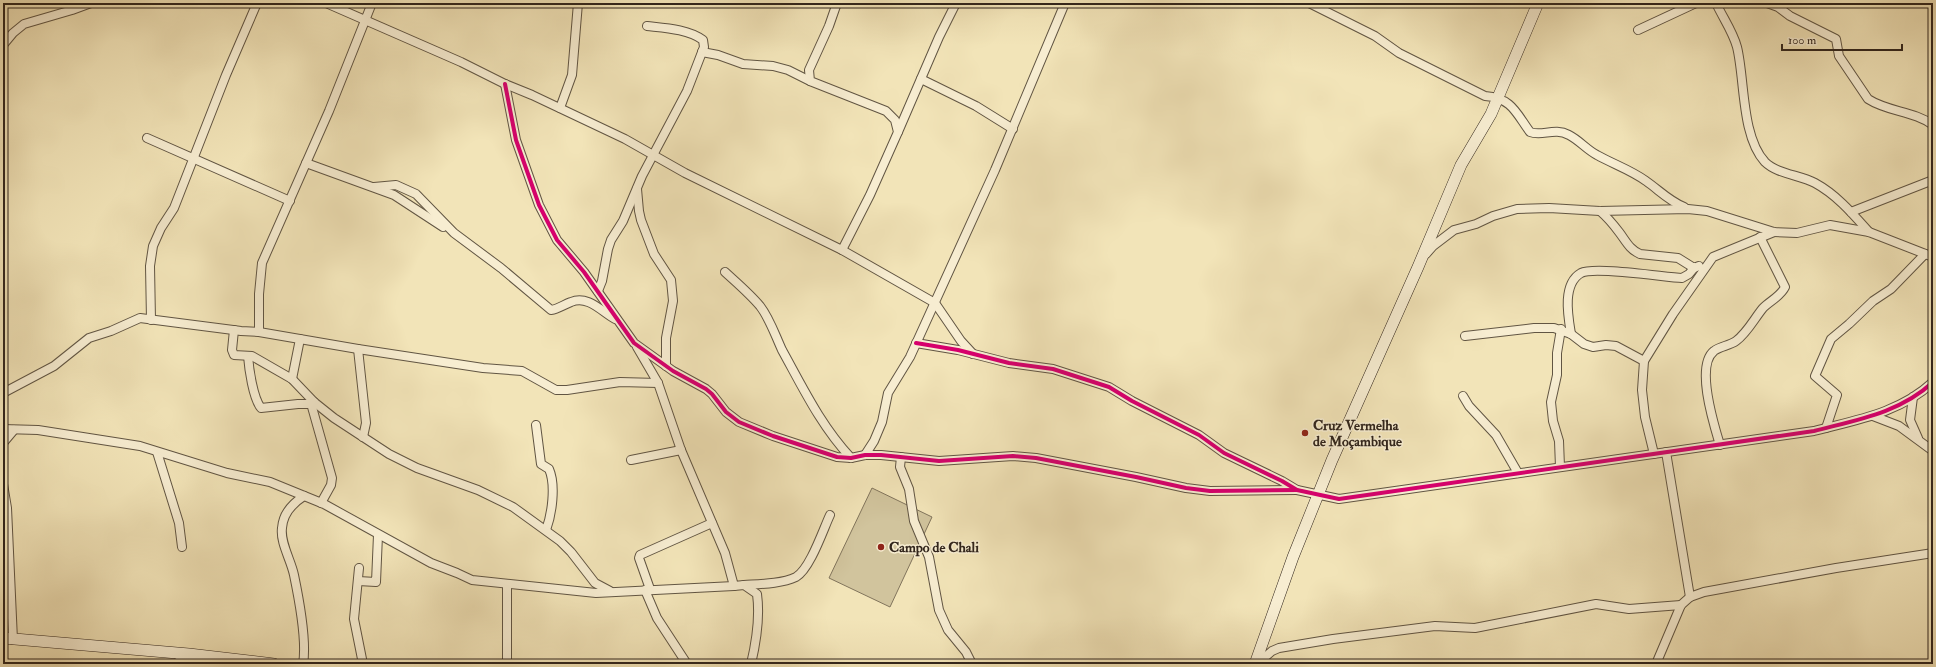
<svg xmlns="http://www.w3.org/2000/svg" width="1936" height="667" viewBox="0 0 1936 667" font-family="'IM FELL Double Pica',serif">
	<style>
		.green { fill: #d1c49d; stroke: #81745c }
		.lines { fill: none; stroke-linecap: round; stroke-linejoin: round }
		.street-casing { stroke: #615543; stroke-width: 10 }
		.secondary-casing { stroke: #31251c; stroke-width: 12 }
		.street { stroke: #f7edd1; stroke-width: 8 }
		.secondary { stroke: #f7edd1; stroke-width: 11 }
		.cycleway-casing { stroke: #f7edd1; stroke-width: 6 }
		.cycleway { stroke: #d6006c; stroke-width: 4 }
		.poi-dot { fill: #8f2418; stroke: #f7edd1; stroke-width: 1.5 }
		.labels { text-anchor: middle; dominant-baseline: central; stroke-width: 3; stroke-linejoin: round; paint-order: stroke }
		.poi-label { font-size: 14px; font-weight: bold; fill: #31251c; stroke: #f7edd1; text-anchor: start }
	</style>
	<rect width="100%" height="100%" fill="#f2e4b8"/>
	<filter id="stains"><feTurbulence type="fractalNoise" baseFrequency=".005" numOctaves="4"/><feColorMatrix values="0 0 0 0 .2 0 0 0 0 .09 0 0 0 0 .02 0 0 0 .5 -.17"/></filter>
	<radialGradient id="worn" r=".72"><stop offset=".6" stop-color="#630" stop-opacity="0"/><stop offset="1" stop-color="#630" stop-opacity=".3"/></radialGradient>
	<polygon class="green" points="872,488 932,517 890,607 829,578"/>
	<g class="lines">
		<defs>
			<g id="street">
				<polyline points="326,3 461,62 505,84 532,95 625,139 685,173 842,250 935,303 961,341 973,354"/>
				<polyline points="837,3 829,26 809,70 810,81 886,111 895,120 898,132 870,195 842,250"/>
				<path d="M1309 3 1375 36 1399 53 1485 96C1512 98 1516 113 1530 132 1542 137 1554 127 1569 135 1579 140 1587 150 1597 155 1613 164 1631 170 1646 181 1659 190 1669 201 1684 207"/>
				<path d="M1716 3C1723 18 1733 32 1737 47 1745 79 1741 136 1765 162 1777 174 1800 175 1815 183 1837 195 1853 214 1869 232"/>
				<path d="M1767 3 1778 7 1790 16 1836 39 1839 56 1868 99C1888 112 1914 111 1933 125"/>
				<polyline points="1638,30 1696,3"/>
				<polyline points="3,45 13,33 24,24 72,10 91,3"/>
				<polyline points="702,52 718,55 743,64 773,66 788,70 810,81"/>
				<polyline points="921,79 976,106 1013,129"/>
				<polyline points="505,84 516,140 539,205 557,240 584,272 634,343 673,371 706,389 712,394 726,412 739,422 773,436 837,457 851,458 865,455 881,455 939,461 1013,456 1036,458 1136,477 1186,488 1210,491 1297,490"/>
				<polyline points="560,108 572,75 578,3"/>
				<polyline points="898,132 939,37 956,3"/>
				<polyline points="147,138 290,201"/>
				<polyline points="306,163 394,195 443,227"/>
				<path d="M374 187 396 185 416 194 454 233 501 268 551 310C558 309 563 305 571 302 588 295 601 311 615 319"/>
				<polyline points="637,189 639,211 641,220 654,254 671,280 673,301 666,338 666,366"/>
				<path d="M1600 211C1607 217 1613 224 1619 232 1626 241 1629 249 1640 254L1678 258 1694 268 1699 266"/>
				<polyline points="1851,212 1933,180"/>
				<polyline points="1426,254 1433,246 1454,230 1476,224 1493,216 1517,209 1549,208 1600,211 1688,209 1707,211 1774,232 1797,233 1830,225 1869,232 1933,257"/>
				<path d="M725 272C737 283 750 294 760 306 770 319 775 335 782 350 803 388 821 426 851 458"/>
				<path d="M598 291 602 281 608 249 611 240 623 221 642 176 687 91 704 47 703 40C688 29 665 28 647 26"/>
				<polyline points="151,320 150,266 153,246 161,228 174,208 226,75 257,3"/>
				<polyline points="234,330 232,350 234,355 252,356 292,379 314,402 334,418 389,454 417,468 478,490 513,507 560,541 571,552 595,583 610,591"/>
				<polyline points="259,332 259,294 262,263 329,111 372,3"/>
				<path d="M1571 334C1568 316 1562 284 1581 273 1594 266 1664 277 1682 278L1689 274 1694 268"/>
				<polyline points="1465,336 1534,328 1554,328 1571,334 1584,344 1593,347 1606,345 1616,346 1644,361"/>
				<path d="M916 343 958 350 1009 363 1053 369 1109 387 1132 401 1199 435 1224 453 1282 481 1297 490 1339 499 1814 431C1856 420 1900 413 1933 382"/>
				<path d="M637 347 658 383 681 450 725 553 734 586 744 585 757 594C760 616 756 643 751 664"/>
				<polyline points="358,349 366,423 363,437"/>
				<path d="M248 356C249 369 253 398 261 408L298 404H312"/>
				<polyline points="292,379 300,339"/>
				<polyline points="3,393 54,366 89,338 111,331 140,318 241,331 259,332 358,349 483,368 522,371 556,390 567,390 620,382 658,383"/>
				<polyline points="1463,396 1469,406 1496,435 1518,473"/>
				<polyline points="1913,397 1910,420 1918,438"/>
				<polyline points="314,402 312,407 332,478 331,485 321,503"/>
				<polyline points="1873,416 1899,426 1933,451"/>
				<path d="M536 425 541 464 549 469C556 485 552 514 546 530"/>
				<polyline points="1826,428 1837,395 1815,376 1831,339 1849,324 1873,301 1891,289 1925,254"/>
				<polyline points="3,429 38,430 140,446 227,473 270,482 324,504 431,563 457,573 472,580 596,593 734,586"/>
				<polyline points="3,443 14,430"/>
				<path d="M1720 445C1714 425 1695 366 1714 351 1720 346 1729 346 1736 341 1747 333 1754 319 1763 308 1770 301 1781 296 1785 287L1760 237"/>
				<polyline points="157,452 179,523 182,547"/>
				<polyline points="1666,452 1690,597"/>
				<polyline points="1654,454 1645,417 1642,390 1644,361 1673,314 1713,257 1774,232"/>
				<polyline points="865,455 874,441 882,422 888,393 910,357 995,170 1065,3"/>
				<polyline points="901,457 900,467 909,489 914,521 929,557 939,610 948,630 966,652 972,664"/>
				<polyline points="631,460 681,450"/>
				<polyline points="1560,467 1559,441 1553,421 1551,402 1557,375 1557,353 1561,329"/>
				<polyline points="3,484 7,508 13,640"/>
				<polyline points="359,568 354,619 363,664"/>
				<polyline points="358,581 376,582 378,535"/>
				<path d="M744 585C760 584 781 584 796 577 810 569 823 530 830 515"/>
				<polyline points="650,589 639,558 640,555 712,523"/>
				<polyline points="645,590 657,618 687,664"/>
				<polyline points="175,664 189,654"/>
				<path d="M303 664C307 641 299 599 294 575 291 560 280 543 282 528 283 514 293 503 304 496"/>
				<polyline points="507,664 507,585"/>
				<polyline points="1257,664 1272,651 1279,648 1333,639 1435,626 1475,628 1596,604 1629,609 1681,605"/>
				<polyline points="1656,664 1681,605 1690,597 1704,592 1836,568 1933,553"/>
			</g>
			<g id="secondary">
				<polyline points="3,638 189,654 274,664"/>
				<polyline points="1255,664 1293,557 1332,460 1418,267 1461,165 1491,114 1538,3"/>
			</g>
		</defs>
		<use href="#street" class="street-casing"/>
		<use href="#secondary" class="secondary-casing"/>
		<use href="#street" class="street"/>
		<use href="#secondary" class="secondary"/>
		<defs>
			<g id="cycleway">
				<polyline points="505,84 516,140 539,205 557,240 584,272 634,343 673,371 706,389 712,394 726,412 739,422 773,436 837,457 851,458 865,455 881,455 939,461 1013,456 1036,458 1136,477 1186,488 1210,491 1297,490"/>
				<path d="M916 343 958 350 1009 363 1053 369 1109 387 1132 401 1199 435 1224 453 1282 481 1297 490 1339 499 1814 431C1856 420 1900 413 1933 382"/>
			</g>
		</defs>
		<use href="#cycleway" class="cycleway-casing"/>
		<use href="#cycleway" class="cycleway"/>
	</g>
	<g class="poi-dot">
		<circle cx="1305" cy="433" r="4"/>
		<circle cx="881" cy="547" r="4"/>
	</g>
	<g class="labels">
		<g class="poi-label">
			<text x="1313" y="425">Cruz Vermelha<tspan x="1313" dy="16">de Moçambique</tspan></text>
			<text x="889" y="547">Campo de Chali</text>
		</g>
	</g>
	<rect width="1936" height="667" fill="none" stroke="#f2e4b8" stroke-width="16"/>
	<rect x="4" y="4" width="1928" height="659" fill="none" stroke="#31251c" stroke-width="2"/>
	<rect x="8" y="8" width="1920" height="651" fill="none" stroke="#31251c"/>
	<path d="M1782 44v6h120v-6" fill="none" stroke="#31251c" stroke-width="2"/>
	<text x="1788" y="44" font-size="12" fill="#31251c" stroke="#f7edd1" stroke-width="3" paint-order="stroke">100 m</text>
	<rect width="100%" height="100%" filter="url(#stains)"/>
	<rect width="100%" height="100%" fill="url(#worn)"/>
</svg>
